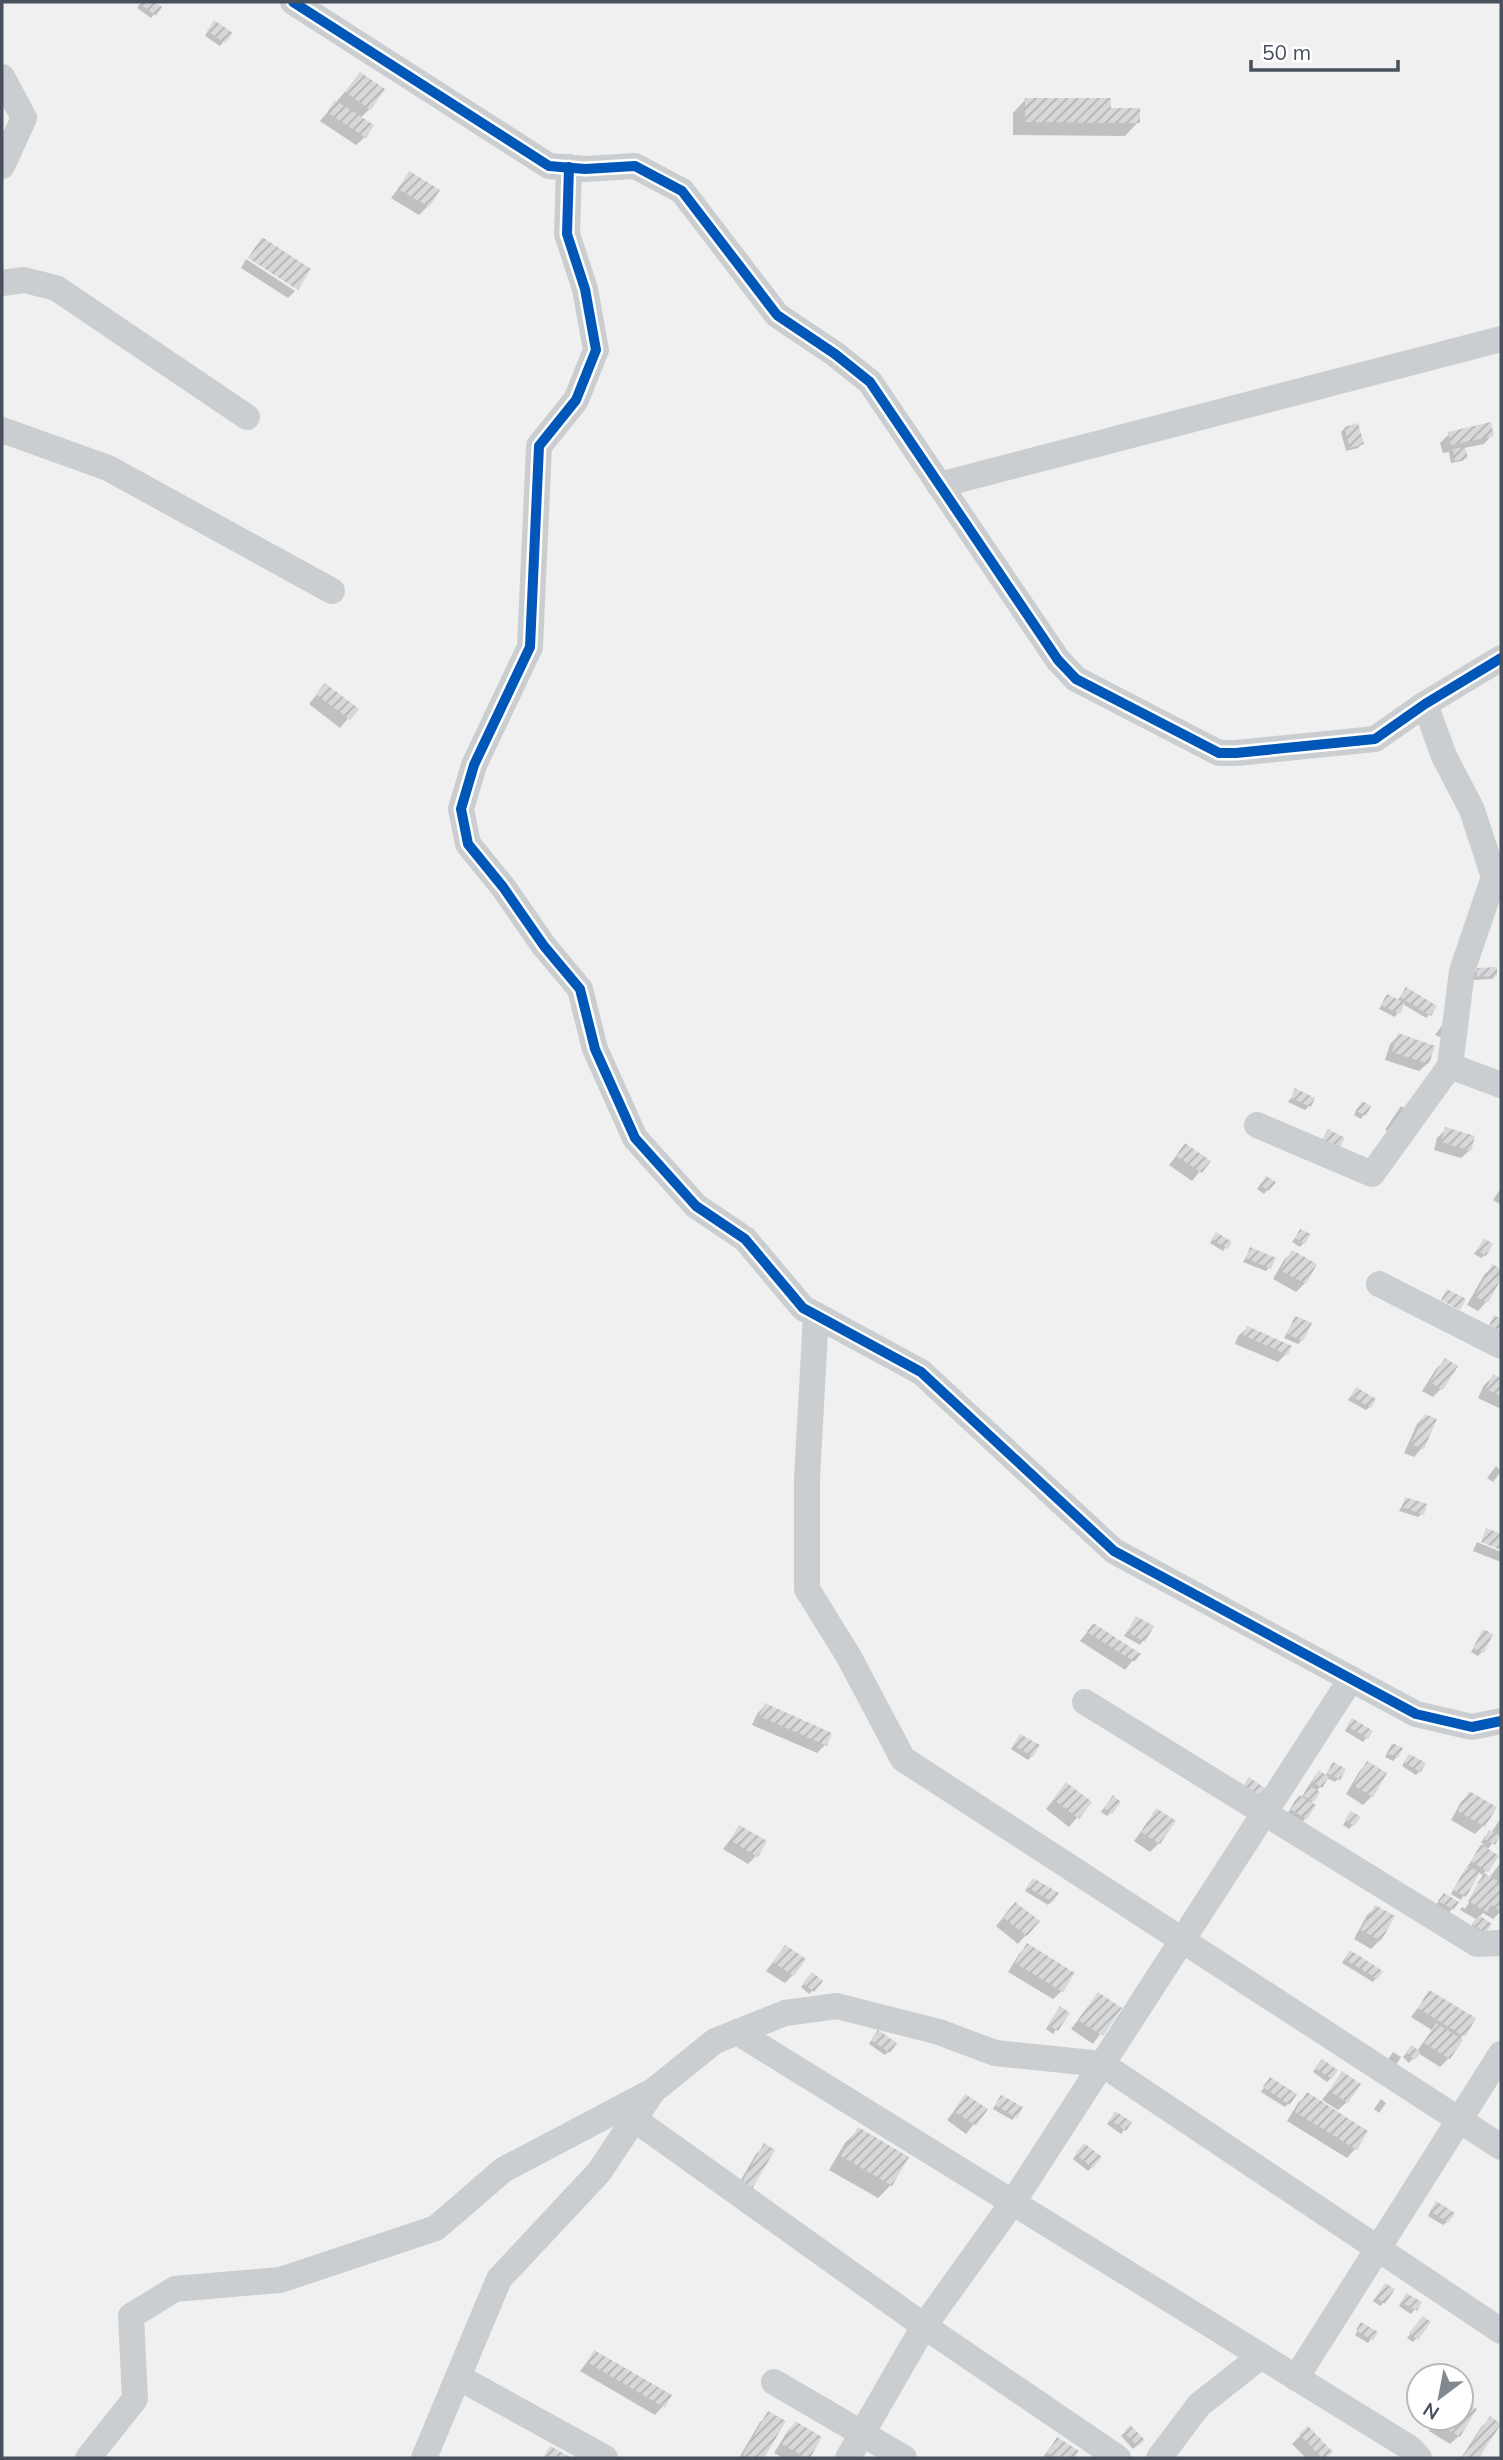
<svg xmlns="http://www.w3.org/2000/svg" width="1503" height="2460" viewBox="0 0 1503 2460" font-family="Mulish,sans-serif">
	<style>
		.shadow { fill: #0003 }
		.building { fill: url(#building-hatch) }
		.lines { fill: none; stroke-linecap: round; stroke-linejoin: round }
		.minor { stroke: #cbced1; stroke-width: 26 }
		.cycleway-casing { stroke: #fff; stroke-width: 15 }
		.cycleway { stroke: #0057b8; stroke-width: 10 }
	</style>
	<defs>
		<pattern id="building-hatch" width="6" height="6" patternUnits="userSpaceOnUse" patternTransform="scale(1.75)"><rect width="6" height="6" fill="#d7d8da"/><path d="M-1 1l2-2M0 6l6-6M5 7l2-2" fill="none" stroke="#b0b2b4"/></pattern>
	</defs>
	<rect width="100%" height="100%" fill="#f0f0f0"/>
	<g class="shadow">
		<polygon points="141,2 152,2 160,7 151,18 137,8"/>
		<polygon points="211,26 230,33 220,46 205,36"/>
		<polygon points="360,74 370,109 360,118 365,137 356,145 320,121"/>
		<polygon points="1026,99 1109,109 1138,122 1125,136 1013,135 1013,113"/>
		<polygon points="410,173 428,206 419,215 391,198"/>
		<polygon points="246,259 295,291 288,298 241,268"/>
		<polygon points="1345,428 1362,444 1358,448 1346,451 1341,432"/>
		<polygon points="1449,434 1492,435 1484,444 1464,448 1466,458 1462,461 1451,463 1449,452 1443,453 1440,443"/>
		<polygon points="317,694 356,709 340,728 309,704"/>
		<polygon points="1477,970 1496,975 1492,979 1474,980 1474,973"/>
		<polygon points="1406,989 1430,1014 1426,1018 1403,1004 1395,1017 1379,1009 1387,996 1397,1001"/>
		<polygon points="1443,1024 1446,1026 1440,1037 1435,1035"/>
		<polygon points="1399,1035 1428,1063 1419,1071 1385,1060 1390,1044"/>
		<polygon points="1296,1091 1309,1106 1305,1110 1288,1102"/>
		<polygon points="1401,1106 1407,1110 1392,1133 1385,1130"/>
		<polygon points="1358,1107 1369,1107 1361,1119 1354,1115"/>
		<polygon points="1446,1129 1470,1150 1461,1158 1434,1150 1437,1138"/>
		<polygon points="1185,1145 1208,1161 1192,1181 1169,1165"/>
		<polygon points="1262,1182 1273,1183 1264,1194 1257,1189"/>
		<polygon points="1501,1188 1501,1205 1493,1200"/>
		<polygon points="1300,1231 1304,1243 1300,1247 1292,1242"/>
		<polygon points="1213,1238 1226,1247 1223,1251 1210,1243"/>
		<polygon points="1484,1240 1485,1255 1481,1258 1474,1254"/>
		<polygon points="1250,1250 1269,1268 1266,1271 1243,1262"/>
		<polygon points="1293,1252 1315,1264 1305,1283 1296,1292 1273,1279 1284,1260"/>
		<polygon points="1493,1266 1501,1271 1501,1275 1486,1302 1478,1311 1467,1305 1484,1275"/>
		<polygon points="1295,1318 1302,1340 1298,1344 1284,1338"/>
		<polygon points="1247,1328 1286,1354 1278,1362 1235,1344 1238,1336"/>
		<polygon points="1445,1360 1455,1367 1441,1389 1433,1397 1422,1391 1436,1369"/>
		<polygon points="1493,1377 1501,1380 1501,1409 1478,1398 1484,1385"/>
		<polygon points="1356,1389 1370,1407 1366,1410 1348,1400"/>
		<polygon points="1425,1416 1422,1448 1414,1457 1404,1453 1417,1424"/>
		<polygon points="1496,1466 1501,1471 1493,1482 1487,1478"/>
		<polygon points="1406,1499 1422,1514 1418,1517 1399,1511"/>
		<polygon points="1477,1542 1501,1552 1501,1562 1473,1551"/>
		<polygon points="1136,1618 1143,1641 1140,1645 1124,1636"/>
		<polygon points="1093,1625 1138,1654 1125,1670 1080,1641"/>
		<polygon points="1483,1631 1482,1652 1478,1656 1471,1652"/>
		<polygon points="765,1705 825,1745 817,1753 752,1725 757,1714"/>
		<polygon points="1349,1724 1371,1732 1363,1742 1345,1731"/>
		<polygon points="1020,1736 1032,1756 1028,1760 1011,1749"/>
		<polygon points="1392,1745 1397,1757 1393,1761 1385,1757"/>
		<polygon points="1406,1759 1420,1771 1416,1775 1402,1766"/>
		<polygon points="1367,1763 1372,1796 1363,1805 1346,1794 1359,1772"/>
		<polygon points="1333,1764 1339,1778 1335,1782 1327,1778 1316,1792 1306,1818 1302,1822 1288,1813 1295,1801 1299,1797 1301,1798 1315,1776 1319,1773 1325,1776"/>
		<polygon points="1066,1784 1090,1802 1069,1827 1046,1809"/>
		<polygon points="1469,1794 1484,1825 1475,1834 1451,1820 1461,1802"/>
		<polygon points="1109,1801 1111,1812 1107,1816 1101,1812"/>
		<polygon points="1157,1810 1159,1843 1150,1852 1134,1841"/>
		<polygon points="1348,1817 1353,1825 1349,1829 1343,1825"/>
		<polygon points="1501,1818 1501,1838 1498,1836 1487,1850 1496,1856 1483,1875 1489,1878 1501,1862 1501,1911 1493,1919 1483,1913 1479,1917 1484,1932 1470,1928 1476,1919 1460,1910 1462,1907 1465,1909 1480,1883 1477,1883 1484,1876 1478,1872 1461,1900 1451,1894 1464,1871 1484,1844 1481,1843 1485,1836 1491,1833"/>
		<polygon points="740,1827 756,1856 748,1864 723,1849"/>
		<polygon points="1029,1884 1052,1901 1048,1905 1025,1891"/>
		<polygon points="1440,1899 1457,1902 1449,1913 1436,1905"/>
		<polygon points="1376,1907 1380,1940 1371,1949 1354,1939 1367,1915"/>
		<polygon points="1007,1913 1026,1935 1018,1944 996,1926"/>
		<polygon points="1028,1945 1062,1991 1053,1999 1008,1972 1019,1954"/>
		<polygon points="785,1947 793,1975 785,1983 766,1971"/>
		<polygon points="1346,1956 1376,1978 1373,1982 1342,1963"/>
		<polygon points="813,1974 821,1981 809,1994 801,1987"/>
		<polygon points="1430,1992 1463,2035 1449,2058 1440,2067 1418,2053 1409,2063 1403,2057 1412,2047 1417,2051 1432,2030 1411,2017"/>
		<polygon points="1098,1994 1119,2009 1093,2044 1071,2029"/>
		<polygon points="1057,2012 1068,2013 1053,2034 1046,2029"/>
		<polygon points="874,2036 889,2051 885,2055 869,2044"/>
		<polygon points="1393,2052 1401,2057 1396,2065 1385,2064"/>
		<polygon points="1318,2065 1331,2078 1327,2082 1313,2072"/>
		<polygon points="1342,2074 1347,2102 1338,2110 1322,2100"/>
		<polygon points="1267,2083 1289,2103 1285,2107 1261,2092"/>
		<polygon points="1307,2095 1366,2131 1355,2149 1347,2158 1287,2121 1298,2103"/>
		<polygon points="965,2097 985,2110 966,2134 947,2120"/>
		<polygon points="1381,2099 1386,2103 1379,2113 1374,2109"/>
		<polygon points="998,2101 1015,2117 1012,2120 993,2109"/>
		<polygon points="1112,2117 1124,2130 1121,2134 1107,2124"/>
		<polygon points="858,2130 891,2185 878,2198 829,2170 845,2143"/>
		<polygon points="765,2146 740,2200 732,2195 756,2154"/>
		<polygon points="1080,2149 1092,2167 1088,2171 1073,2159"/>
		<polygon points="1433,2207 1447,2222 1443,2225 1428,2216"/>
		<polygon points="1382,2289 1384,2302 1380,2306 1373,2301"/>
		<polygon points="1403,2299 1420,2303 1411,2314 1399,2306"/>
		<polygon points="1420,2322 1416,2339 1413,2342 1407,2338"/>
		<polygon points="1361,2326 1371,2339 1368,2343 1355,2335"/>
		<polygon points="594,2353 663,2406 655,2415 580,2371"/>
		<polygon points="1461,2401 1475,2410 1459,2436 1450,2444 1429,2431 1437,2418 1461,2418"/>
		<polygon points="769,2414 783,2422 762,2458 739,2458 760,2422"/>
		<polygon points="1491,2418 1499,2424 1477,2458 1461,2458 1482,2426"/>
		<polygon points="795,2423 820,2437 808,2458 783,2458 774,2453 787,2432"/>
		<polygon points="1130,2427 1143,2440 1133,2449 1121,2436"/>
		<polygon points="1308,2428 1331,2452 1324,2458 1306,2458 1292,2444"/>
		<polygon points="1057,2439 1077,2451 1072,2458 1042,2458"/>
	</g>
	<g class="building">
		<polygon points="140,2 155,2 162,7 156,16 139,3"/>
		<polygon points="214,20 233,33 225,43 207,31"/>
		<polygon points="360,72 385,89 371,110 345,92"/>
		<polygon points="1025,98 1111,98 1111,108 1140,108 1140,123 1025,122"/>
		<polygon points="335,100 374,125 366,138 327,112"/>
		<polygon points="409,171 440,190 429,207 398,189"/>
		<polygon points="262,237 311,269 298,290 248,258"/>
		<polygon points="1491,422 1494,436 1451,445 1448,432"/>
		<polygon points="1358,423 1364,444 1350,448 1344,427"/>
		<polygon points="1465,447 1468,458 1455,461 1453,449"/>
		<polygon points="325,683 359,709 350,720 316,694"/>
		<polygon points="1497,967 1497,976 1477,977 1477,968"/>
		<polygon points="1406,987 1437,1006 1431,1016 1400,997"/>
		<polygon points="1387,994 1405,1003 1400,1014 1381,1005"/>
		<polygon points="1398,1033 1435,1046 1429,1064 1392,1052"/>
		<polygon points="1295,1088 1315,1098 1311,1107 1291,1098"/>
		<polygon points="1362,1101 1371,1106 1366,1116 1356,1111"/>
		<polygon points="1445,1127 1475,1136 1471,1151 1441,1142"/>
		<polygon points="1328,1129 1345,1138 1338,1151 1321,1141"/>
		<polygon points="1185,1143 1211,1161 1202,1173 1176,1156"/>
		<polygon points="1266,1176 1276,1182 1269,1191 1260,1185"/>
		<polygon points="1300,1229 1311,1234 1305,1244 1295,1238"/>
		<polygon points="1216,1232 1232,1242 1228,1249 1212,1239"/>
		<polygon points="1484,1238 1493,1244 1486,1256 1477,1250"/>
		<polygon points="1250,1247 1276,1258 1271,1269 1246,1258"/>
		<polygon points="1292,1250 1317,1264 1306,1284 1280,1270"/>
		<polygon points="1492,1264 1501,1269 1501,1279 1488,1303 1475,1296"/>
		<polygon points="1447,1289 1466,1299 1460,1310 1441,1300"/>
		<polygon points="1494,1315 1501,1319 1501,1334 1488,1328"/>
		<polygon points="1295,1316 1312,1323 1303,1341 1287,1334"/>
		<polygon points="1247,1326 1292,1346 1288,1355 1243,1335"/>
		<polygon points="1445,1358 1458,1366 1443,1390 1430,1382"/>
		<polygon points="1493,1374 1501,1378 1501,1396 1486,1389"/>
		<polygon points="1356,1387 1376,1399 1371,1408 1351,1396"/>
		<polygon points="1425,1414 1437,1419 1424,1449 1411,1444"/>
		<polygon points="1405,1497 1427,1504 1424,1515 1402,1507"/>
		<polygon points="1486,1528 1501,1534 1501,1550 1481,1542"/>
		<polygon points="1136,1616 1154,1626 1145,1642 1127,1632"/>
		<polygon points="1093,1623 1141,1654 1135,1662 1087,1632"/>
		<polygon points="1483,1629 1493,1634 1484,1653 1473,1648"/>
		<polygon points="765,1703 832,1733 827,1746 759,1716"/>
		<polygon points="1352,1718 1373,1731 1368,1739 1347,1726"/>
		<polygon points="1020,1734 1040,1745 1033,1757 1013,1745"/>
		<polygon points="1392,1743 1403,1748 1398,1758 1387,1753"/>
		<polygon points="1409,1754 1426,1763 1421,1772 1404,1762"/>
		<polygon points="1367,1761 1387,1773 1373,1797 1353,1785"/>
		<polygon points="1333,1762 1346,1769 1340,1780 1327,1773"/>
		<polygon points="1319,1770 1329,1777 1322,1788 1312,1782"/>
		<polygon points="1249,1777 1266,1789 1260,1798 1243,1786"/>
		<polygon points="1066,1782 1092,1802 1079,1819 1053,1799"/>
		<polygon points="1308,1785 1320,1792 1314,1802 1303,1796"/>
		<polygon points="1469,1791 1497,1807 1485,1827 1458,1811"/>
		<polygon points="1113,1795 1121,1802 1112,1814 1104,1808"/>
		<polygon points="1299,1795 1316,1805 1307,1819 1290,1809"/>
		<polygon points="1156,1808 1176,1821 1160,1844 1141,1832"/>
		<polygon points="1351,1811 1361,1817 1354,1826 1345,1820"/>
		<polygon points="739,1825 767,1841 758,1857 730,1840"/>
		<polygon points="1489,1830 1500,1836 1495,1845 1484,1839"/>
		<polygon points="1481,1844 1499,1856 1488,1872 1471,1861"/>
		<polygon points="1467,1866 1480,1872 1466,1897 1453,1890"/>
		<polygon points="1484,1873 1501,1883 1501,1911 1491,1905 1487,1912 1468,1901"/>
		<polygon points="1033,1878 1059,1893 1053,1902 1027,1887"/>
		<polygon points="1444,1893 1459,1902 1454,1910 1438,1901"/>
		<polygon points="1015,1902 1040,1921 1027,1936 1003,1917"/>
		<polygon points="1375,1905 1395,1916 1381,1941 1361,1930"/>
		<polygon points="1479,1915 1492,1924 1486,1933 1472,1924"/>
		<polygon points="1027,1943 1075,1973 1063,1992 1015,1963"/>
		<polygon points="785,1945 806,1959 794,1976 773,1962"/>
		<polygon points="1350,1950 1383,1971 1378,1979 1344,1959"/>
		<polygon points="812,1972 823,1981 814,1992 803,1983"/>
		<polygon points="1429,1990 1476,2018 1465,2037 1418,2008"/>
		<polygon points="1098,1992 1122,2008 1103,2036 1078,2020"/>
		<polygon points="1060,2006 1070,2013 1058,2031 1048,2025"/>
		<polygon points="1436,2023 1463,2040 1450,2059 1424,2043"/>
		<polygon points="878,2030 897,2043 890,2053 871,2040"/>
		<polygon points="1412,2045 1421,2053 1414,2060 1406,2052"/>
		<polygon points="1322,2059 1338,2070 1332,2079 1315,2068"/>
		<polygon points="1342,2071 1361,2084 1348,2103 1329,2091"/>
		<polygon points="1270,2077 1297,2094 1290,2105 1263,2087"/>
		<polygon points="1307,2092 1368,2131 1357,2150 1295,2112"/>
		<polygon points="965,2094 988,2109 976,2126 954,2111"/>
		<polygon points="1001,2095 1023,2107 1017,2118 995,2105"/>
		<polygon points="1115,2111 1132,2122 1126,2131 1110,2120"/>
		<polygon points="858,2127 909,2157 892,2186 841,2156"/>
		<polygon points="764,2143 775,2150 750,2192 740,2186"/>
		<polygon points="1084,2143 1102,2157 1093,2168 1075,2154"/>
		<polygon points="1436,2201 1455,2213 1448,2223 1430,2211"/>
		<polygon points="1385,2283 1395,2289 1385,2304 1376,2297"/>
		<polygon points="1406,2293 1422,2302 1417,2311 1401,2302"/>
		<polygon points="1423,2316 1431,2322 1418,2340 1409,2333"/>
		<polygon points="1361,2322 1378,2332 1373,2341 1356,2330"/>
		<polygon points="594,2350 672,2395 665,2408 587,2362"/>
		<polygon points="1461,2399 1477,2409 1460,2437 1436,2422 1438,2418 1461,2418"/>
		<polygon points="768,2411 786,2421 764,2458 750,2458 743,2455"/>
		<polygon points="1490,2416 1501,2424 1479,2458 1462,2458"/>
		<polygon points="795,2421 822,2437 810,2458 806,2458 782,2444"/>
		<polygon points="1130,2425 1145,2440 1138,2446 1124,2432"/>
		<polygon points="1308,2426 1333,2452 1326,2458 1322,2458 1299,2434"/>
		<polygon points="1057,2437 1079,2451 1074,2458 1056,2458 1047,2453"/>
		<polygon points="550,2446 572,2458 543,2458"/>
	</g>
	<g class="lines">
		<g class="minor">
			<polyline points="293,2 549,166 585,169 635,166 682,191 777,315 835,354 870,382 1058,660 1076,679 1219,753 1236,753 1375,739 1425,704 1501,658"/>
			<polyline points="2,77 24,118 2,166"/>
			<polyline points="569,167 567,234 585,289 596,350 576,400 539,446 530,647 474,765 461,809 468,844 503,887 544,946 580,989 595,1049 635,1138 696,1206 745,1239 803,1308 921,1372 1114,1551 1416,1714 1472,1727 1501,1721"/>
			<polyline points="2,283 24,280 56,288 247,417"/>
			<polyline points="2,430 108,468 332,591"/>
			<polyline points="939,485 1501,339"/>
			<polyline points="1450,1066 1501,1085"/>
			<polyline points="1257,1125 1372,1174 1450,1066 1462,971 1494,877 1472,810 1444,756 1425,704"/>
			<polyline points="1379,1284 1501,1346"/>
			<polyline points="816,1315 807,1478 807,1589 849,1657 903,1759 1501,2147"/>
			<polyline points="1085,1702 1477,1944 1501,1943"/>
			<polyline points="737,2032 1410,2448 1419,2458"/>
			<polyline points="634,2119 924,2326 1118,2458"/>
			<polyline points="458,2377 605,2458"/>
			<polyline points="1296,2378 1501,2054"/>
			<polyline points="774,2382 904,2458"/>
			<polyline points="88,2458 135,2399 131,2316 175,2289 280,2280 436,2228 503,2170 649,2093"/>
			<polyline points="424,2458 499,2279 599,2172 653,2091 715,2041 785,2013 837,2006 939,2032 995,2053 1102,2064 1501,2331"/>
			<polyline points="848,2458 924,2326 1013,2202 1351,1679"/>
			<polyline points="1159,2458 1199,2405 1261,2356"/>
		</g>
		<defs>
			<g id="cycleway">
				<polyline points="293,2 549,166 585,169 635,166 682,191 777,315 835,354 870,382 1058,660 1076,679 1219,753 1236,753 1375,739 1425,704 1501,658"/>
				<polyline points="569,167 567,234 585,289 596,350 576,400 539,446 530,647 474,765 461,809 468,844 503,887 544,946 580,989 595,1049 635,1138 696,1206 745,1239 803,1308 921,1372 1114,1551 1416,1714 1472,1727 1501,1721"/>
			</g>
		</defs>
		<use href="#cycleway" class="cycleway-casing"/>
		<use href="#cycleway" class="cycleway"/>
	</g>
	<rect width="1503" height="2460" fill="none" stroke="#47505c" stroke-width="7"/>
	<g transform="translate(1440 2397) rotate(212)"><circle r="33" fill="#ffffff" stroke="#b5b9be" stroke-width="2"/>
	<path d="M0-5L12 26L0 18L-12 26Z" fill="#828890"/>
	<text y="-10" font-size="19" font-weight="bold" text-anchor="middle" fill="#47505c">N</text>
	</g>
	<path d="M1251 60v10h147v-10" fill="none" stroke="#47505c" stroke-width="3.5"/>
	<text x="1262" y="60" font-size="21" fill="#47505c" stroke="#ffffff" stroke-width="5" paint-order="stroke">50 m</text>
</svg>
